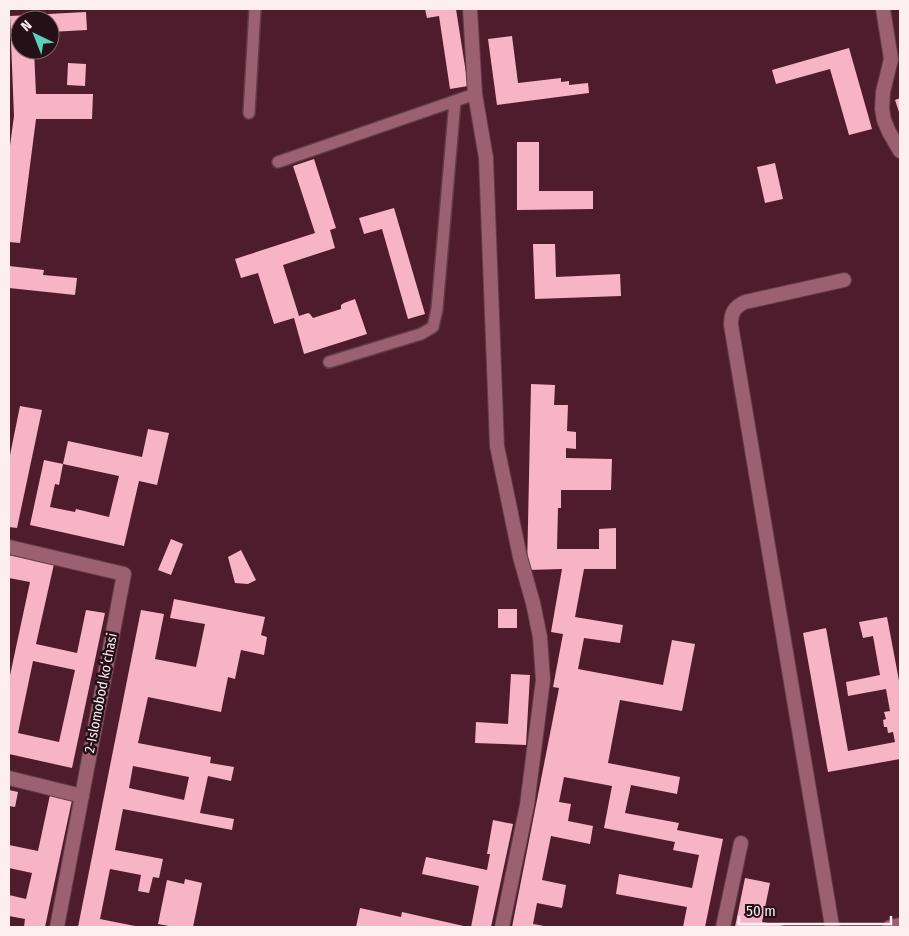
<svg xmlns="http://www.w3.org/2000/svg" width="909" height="936" viewBox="0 0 909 936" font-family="'Fira Sans Condensed',sans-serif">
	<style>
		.building { fill: #f6b4c6; fill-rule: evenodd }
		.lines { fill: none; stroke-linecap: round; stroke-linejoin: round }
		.service-casing { stroke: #623b4a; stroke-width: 14 }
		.minor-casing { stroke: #623b4a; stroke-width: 16 }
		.service { stroke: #9b6071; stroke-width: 11 }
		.minor { stroke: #9b6071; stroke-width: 14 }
		.labels { text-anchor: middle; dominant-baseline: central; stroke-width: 5; stroke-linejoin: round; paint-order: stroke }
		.street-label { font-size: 14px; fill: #fceef1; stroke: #261017 }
	</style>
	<rect width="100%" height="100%" fill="#4f1c2d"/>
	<g class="building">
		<polygon points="425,9 456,9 468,86 450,89 439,16 427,18"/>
		<polygon points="86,12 87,30 50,32 50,20 20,20 20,50 34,50 36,94 93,94 92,119 36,119 20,243 9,242 9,153 14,116 10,16"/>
		<polygon points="512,36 518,83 561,78 561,82 569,81 569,85 588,83 589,93 497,105 488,39"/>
		<polygon points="849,48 872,129 849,135 830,69 776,84 772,70"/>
		<polygon points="68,63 86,64 85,86 67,85"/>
		<polygon points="900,98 900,115 895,100"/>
		<polygon points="517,142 539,142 539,191 593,191 593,209 517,210"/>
		<polygon points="314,159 336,228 330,230 335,248 283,265 299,316 308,313 310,314 313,318 341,309 341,305 344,303 355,299 367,334 304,354 294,318 274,324 258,273 241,278 235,259 315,233 293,166"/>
		<polygon points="775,163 783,199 765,203 757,167"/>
		<polygon points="394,208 425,314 408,319 382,229 364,234 359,218"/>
		<polygon points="533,244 555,244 556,277 620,274 621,296 535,299"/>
		<polygon points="9,266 44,270 43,275 77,278 75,295 9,288"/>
		<polygon points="531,384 555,385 554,405 568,405 567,431 576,432 576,449 566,448 566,458 612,459 611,490 561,490 561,508 558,508 557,549 599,549 599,529 616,528 616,569 584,569 575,617 623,625 620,643 584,638 578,669 663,685 672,640 695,644 682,711 620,700 608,763 680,777 677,794 631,785 625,813 679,823 677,830 723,839 705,927 683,927 687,907 616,894 619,874 692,888 699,855 673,850 675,842 604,828 612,786 564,777 559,802 571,804 568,821 593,826 590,844 551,836 542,880 566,885 562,908 537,903 533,924 544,926 544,927 512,927 559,688 553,687 563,634 551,632 562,569 527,570"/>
		<polygon points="20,406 42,410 17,528 9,527 9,460"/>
		<polygon points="148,429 169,433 157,485 139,481 124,546 30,525 44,460 63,464 59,485 55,484 50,507 75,512 76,509 109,517 119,476 63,464 68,441 142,457"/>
		<polygon points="171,539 183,544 171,575 158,570"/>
		<polygon points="241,550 256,580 248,584 235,583 228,557"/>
		<path d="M9 555 54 564 36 644 77 653 86 610 105 613 72 768 9 754V680L30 582 9 578ZM33 661 75 670 59 742 18 733Z"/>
		<path d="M174 599 265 617 261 635 267 637 264 655 241 650 235 679 228 677 221 712 148 697 138 743 211 757 210 763 234 767 231 781 208 776 200 813 234 819 232 830 123 809 115 850 163 859 159 878 153 877 149 893 138 891 141 875 110 869 100 919 135 926V927H78L141 610 164 614 155 659 196 667 205 624 170 618ZM133 766 189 777 184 800 129 788Z"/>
		<rect x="498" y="609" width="19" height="19"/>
		<polygon points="887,617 900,686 900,759 828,772 803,633 826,628 848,751 895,742 893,732 888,733 887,727 884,727 883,720 886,719 884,712 890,711 886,689 848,696 846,682 880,675 873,636 863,638 859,622"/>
		<polygon points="511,674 530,675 526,745 475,743 476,722 508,724"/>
		<polygon points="9,790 18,792 15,807 9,806"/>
		<polygon points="50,795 72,800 45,927 24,927 25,919 9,916 9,895 26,899 32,873 9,868 9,845 38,851"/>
		<polygon points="493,820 513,824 491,927 471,927 479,886 422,874 426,857 487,870 490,854 487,854"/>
		<polygon points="745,878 770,883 762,922 785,926 785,927 735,927"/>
		<polygon points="185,879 202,883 193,927 174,927 158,924 167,880 184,884"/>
		<polygon points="360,908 401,917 402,912 468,927 356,927"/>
	</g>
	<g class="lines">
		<defs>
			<g id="service">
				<polyline points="249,113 255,9"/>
				<polyline points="278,162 475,94"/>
				<polyline points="329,362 421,334 433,327 437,309 455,101"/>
			</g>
			<g id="minor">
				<polyline points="470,9 475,94 486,158 497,446 520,557 533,603 540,637 543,680 527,805 502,927"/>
				<polyline points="883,9 891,59 883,92 882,109 884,120 889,132 900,151"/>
				<polyline points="9,547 124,574 57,927"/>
				<polyline points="9,778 82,796"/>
				<polyline points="723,927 741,843"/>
				<path d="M833 927 832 926 731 325C731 313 734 307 745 302L844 280"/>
				<polyline points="890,927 900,925"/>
			</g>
		</defs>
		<use href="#service" class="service-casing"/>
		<use href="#minor" class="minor-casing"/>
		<use href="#service" class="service"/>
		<use href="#minor" class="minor"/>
	</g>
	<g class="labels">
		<g class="street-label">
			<text transform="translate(101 693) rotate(-79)">2-Islomobod koʻchasi</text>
		</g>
	</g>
	<rect width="909" height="936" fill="none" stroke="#fceef1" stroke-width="20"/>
	<g transform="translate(35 35) rotate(317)"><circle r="24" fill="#261017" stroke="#7c696e"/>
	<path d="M0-4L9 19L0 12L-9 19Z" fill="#5bcebc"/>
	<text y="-8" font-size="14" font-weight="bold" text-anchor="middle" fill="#fceef1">N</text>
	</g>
	<path d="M739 916v8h152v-8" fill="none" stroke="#fceef1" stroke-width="2.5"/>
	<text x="746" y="916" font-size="15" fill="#fceef1" stroke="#261017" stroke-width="4" paint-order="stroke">50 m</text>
</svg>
